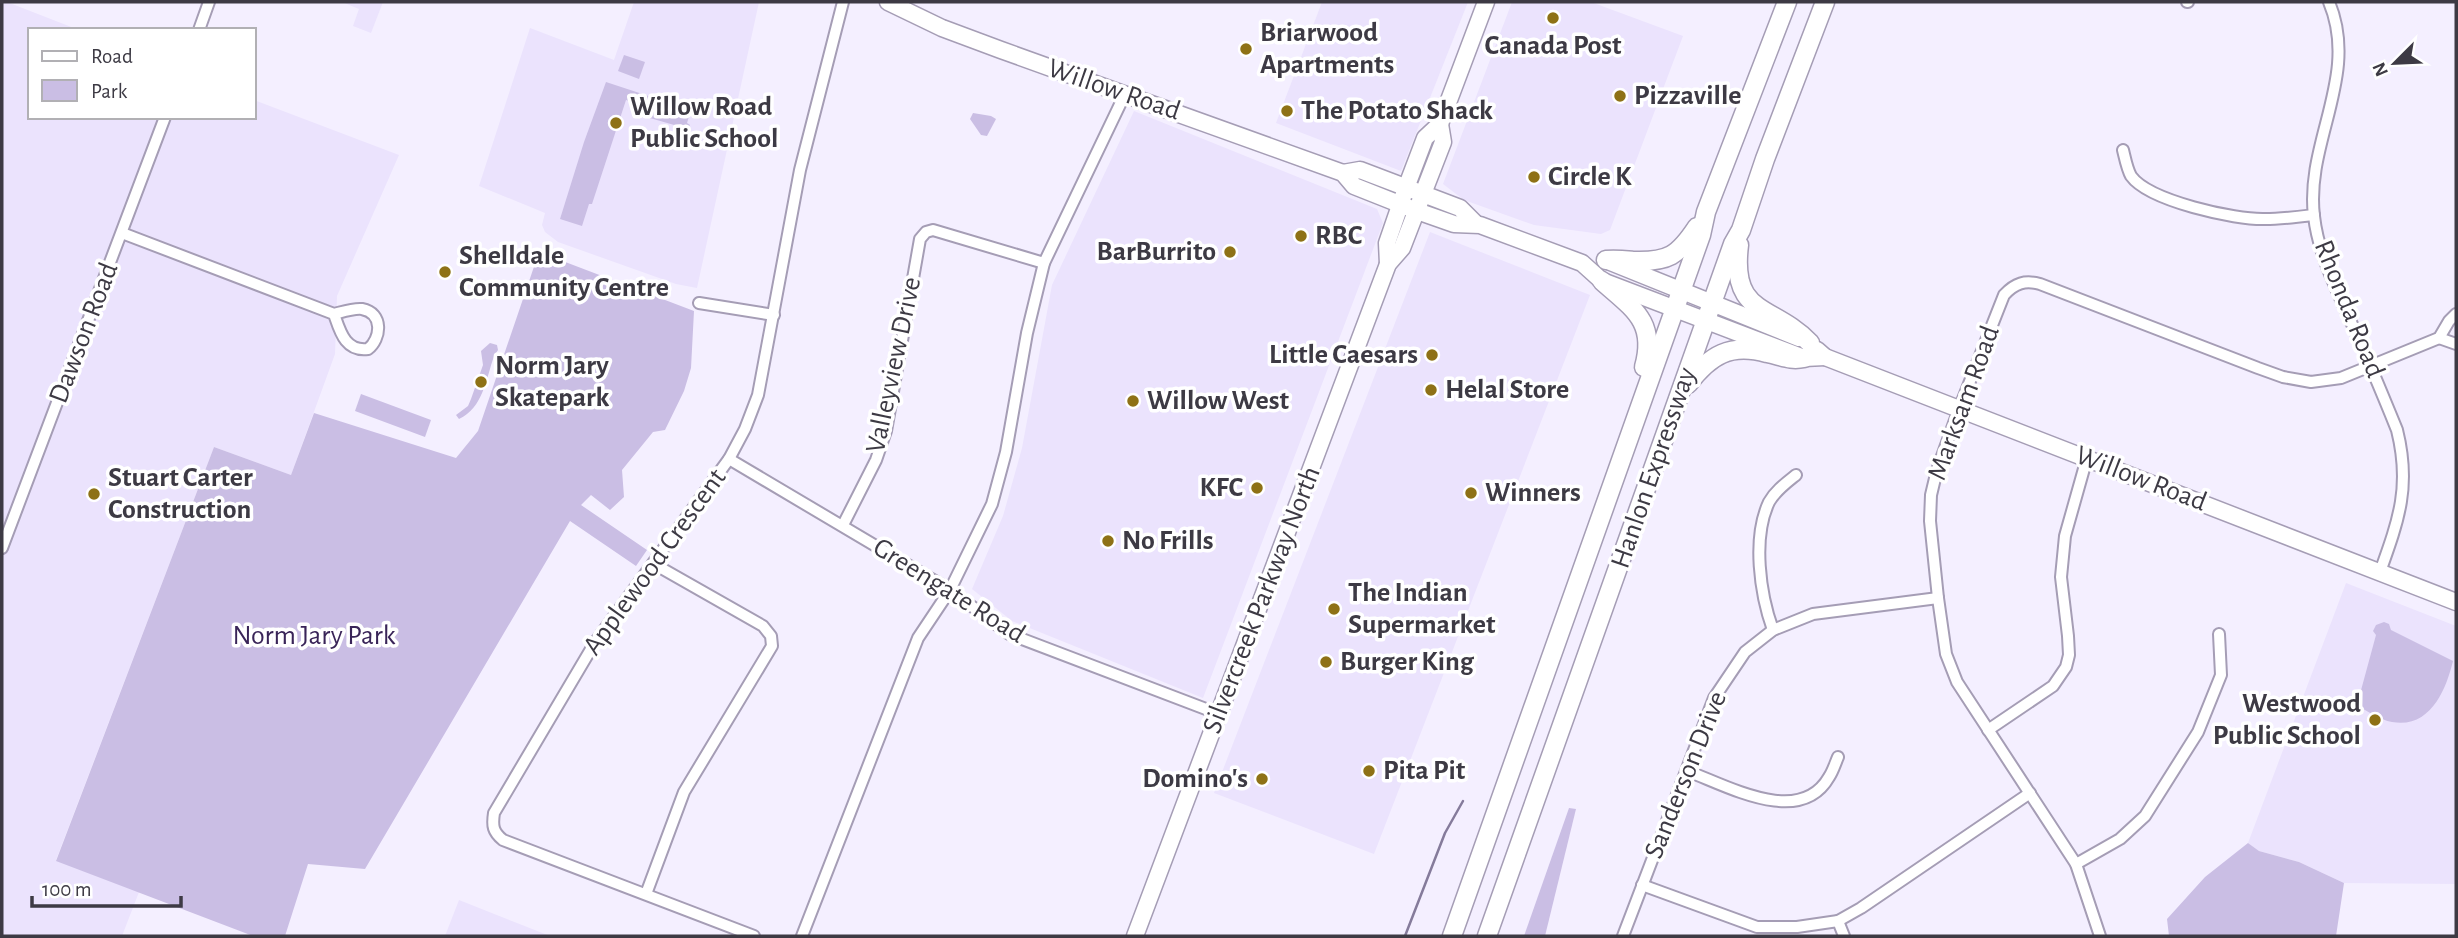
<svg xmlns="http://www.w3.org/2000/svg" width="2458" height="938" viewBox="0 0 2458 938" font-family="'Alegreya Sans',sans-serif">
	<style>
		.built { fill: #ebe3fd }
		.green { fill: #cabee4 }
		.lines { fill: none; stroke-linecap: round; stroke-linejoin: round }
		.stream { stroke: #857b9b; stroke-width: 2.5 }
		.minor-casing { stroke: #a59db5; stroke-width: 14 }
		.secondary-casing { stroke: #a59db5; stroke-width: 19 }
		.trunk-casing { stroke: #a59db5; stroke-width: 21 }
		.minor { stroke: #fff; stroke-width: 10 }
		.secondary { stroke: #fff; stroke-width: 16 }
		.trunk { stroke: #fff; stroke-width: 18 }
		.poi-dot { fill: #8e7116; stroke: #fff; stroke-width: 2.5 }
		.labels { text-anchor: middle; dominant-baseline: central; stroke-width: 7; stroke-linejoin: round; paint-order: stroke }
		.poi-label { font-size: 28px; font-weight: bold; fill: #3d3a44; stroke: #fff; text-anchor: start }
		.street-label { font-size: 28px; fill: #3d3a44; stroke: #fff }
		.park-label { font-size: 28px; fill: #392458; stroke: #fff }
	</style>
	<rect width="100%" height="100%" fill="#f4efff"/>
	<g class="built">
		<polygon points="2,2 7,2 79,30 30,30 30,117 254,117 254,100 399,155 337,296 335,354 291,475 214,447 56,860 139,892 122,936 2,936"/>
		<polygon points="342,2 383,2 371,33 353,26 359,9"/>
		<polygon points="634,2 759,2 697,288 676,284 558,242 545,232 542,225 545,213 479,186 530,28 614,60"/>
		<polygon points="1322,2 1468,2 1401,171 1276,123"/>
		<polygon points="1512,2 1591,2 1683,36 1610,230 1601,234 1534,225 1464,200 1443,184"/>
		<polygon points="1134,111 1377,209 1383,223 1203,698 1012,621 972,589 1003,516 1022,448 1052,285"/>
		<polygon points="1430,232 1590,295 1374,854 1214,793"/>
		<polygon points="2346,583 2456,626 2456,884 2344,883 2299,862 2259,851 2248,843"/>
		<polygon points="459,900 550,936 445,936"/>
	</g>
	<g class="green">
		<polygon points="624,55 645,62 639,79 618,71"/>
		<polygon points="606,82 691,110 687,123 690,125 688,129 636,114 639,104 626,100 592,204 589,204 582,226 560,219 584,142"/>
		<polygon points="973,113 991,116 996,119 987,136 981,135 970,119"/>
		<polygon points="539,252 694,311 691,368 684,391 665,430 653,432 622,470 624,497 610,510 591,495 581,505 647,550 636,566 570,521 365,869 308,864 285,936 253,936 56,861 214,447 291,475 314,413 456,458 478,431"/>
		<path d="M490 343 497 345 498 350 494 356C486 379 483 408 459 419L456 415 468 406 471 399 483 365 481 351Z"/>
		<polygon points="361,394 431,420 425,437 355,411"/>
		<path d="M2384 622 2389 624 2391 630 2453 661C2446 690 2430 729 2392 722 2380 720 2367 711 2357 705L2376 635 2373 631 2376 625Z"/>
		<polygon points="1569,808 1576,809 1545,936 1524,936"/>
		<polygon points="2248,843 2259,851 2299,862 2344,883 2336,936 2169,936 2167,919 2205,877"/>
	</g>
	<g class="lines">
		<polyline class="stream" points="1405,936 1445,833 1463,801"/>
		<defs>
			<g id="minor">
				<polyline points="2187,2 2188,2"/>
				<path d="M2329 2C2360 76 2305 142 2314 216 2318 253 2336 288 2351 322 2367 357 2382 393 2397 430 2411 486 2399 519 2380 572"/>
				<polyline points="199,30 209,2"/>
				<path d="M2123 150C2125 158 2127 169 2131 176 2149 201 2235 220 2265 219 2281 219 2297 217 2314 215"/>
				<path d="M122 233 334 314C342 312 354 308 362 309 384 313 381 339 368 349 345 352 340 331 334 314"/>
				<polyline points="699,303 774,315"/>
				<polyline points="2439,338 2456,344"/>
				<polyline points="729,459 950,590 1009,634 1219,714"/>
				<polyline points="843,525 876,460 886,431 920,239 926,232 933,230 1044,263"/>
				<polyline points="2,548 165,117"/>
				<path d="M1773 630C1760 594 1752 538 1769 502 1775 491 1786 483 1796 475"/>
				<polyline points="1988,730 2053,686 2066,667 2069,655 2068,636 2061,577 2065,536 2087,458"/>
				<path d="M1687 771C1726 785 1800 828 1829 777 1833 771 1835 764 1838 757"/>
				<polyline points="2076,864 2120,839 2145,816 2198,732 2221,675 2219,634"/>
				<polyline points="1642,885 1757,927 1797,927 1838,921 1861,908 2030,793"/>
				<polyline points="646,894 684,792 772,646 771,636 763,626 654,564"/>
				<polyline points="1838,921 1844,936"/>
				<path d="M754 936 503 840C493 832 492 826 494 813L594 644 729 459 745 429 758 395 800 170 843 2"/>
				<polyline points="802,936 918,638 950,590 992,504 1006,452 1027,333 1044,263 1125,94"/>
				<polyline points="1623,936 1714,698 1745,652 1773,630 1813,614 1938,598"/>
				<path d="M2100 936 2076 864 1957 682 1946 654 1938 598 1930 521 1931 495 1937 470 1959 409 2004 295C2015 283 2025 280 2040 284L2258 368 2283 377 2311 382 2341 378 2439 338 2449 321 2456 314"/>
			</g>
			<g id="secondary">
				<polyline points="888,2 942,28 1001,50 1343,173 1354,186 1417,211 1454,224 1480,225 1582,263 1602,281 1804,358 1825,357"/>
				<polyline points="1343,173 1360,170 1460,208 1475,223"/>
				<polyline points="1608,261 1799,338"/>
				<polyline points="1388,264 1387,243 1406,188 1425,138 1440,124 1486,2"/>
				<polyline points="1817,350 1825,357 2456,602"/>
				<polyline points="1135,936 1388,264 1402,248 1443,142 1440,124"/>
			</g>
			<g id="trunk">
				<path d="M1739 245C1730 317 1773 304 1810 343"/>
				<path d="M1606 260C1616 259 1624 260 1634 261 1668 262 1678 256 1697 227"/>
				<path d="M1602 281C1632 308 1657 321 1644 367"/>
				<path d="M1688 384C1710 355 1730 343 1767 353 1782 356 1790 361 1804 358"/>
				<polyline points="1452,936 1701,235 1706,212 1787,2"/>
				<polyline points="1487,936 1733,244 1741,230 1765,159 1825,2"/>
			</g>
		</defs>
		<use href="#minor" class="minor-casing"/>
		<use href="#secondary" class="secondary-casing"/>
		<use href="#trunk" class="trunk-casing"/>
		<use href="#minor" class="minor"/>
		<use href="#secondary" class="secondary"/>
		<use href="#trunk" class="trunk"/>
	</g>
	<g class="poi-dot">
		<circle cx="1553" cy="18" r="7"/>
		<circle cx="1246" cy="49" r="7"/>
		<circle cx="1620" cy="96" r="7"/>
		<circle cx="1287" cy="111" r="7"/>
		<circle cx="616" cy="123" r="7"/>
		<circle cx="1534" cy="177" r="7"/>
		<circle cx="1301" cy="236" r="7"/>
		<circle cx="1230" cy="252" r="7"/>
		<circle cx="445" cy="272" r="7"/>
		<circle cx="1432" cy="355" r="7"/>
		<circle cx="481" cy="382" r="7"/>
		<circle cx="1431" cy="390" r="7"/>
		<circle cx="1133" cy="401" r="7"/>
		<circle cx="1257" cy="488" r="7"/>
		<circle cx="1471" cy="493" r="7"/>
		<circle cx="94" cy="494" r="7"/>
		<circle cx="1108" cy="541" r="7"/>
		<circle cx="1334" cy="609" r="7"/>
		<circle cx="1326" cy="662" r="7"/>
		<circle cx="2375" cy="720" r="7"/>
		<circle cx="1369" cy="771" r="7"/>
		<circle cx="1262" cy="779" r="7"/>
	</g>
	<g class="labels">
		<g class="poi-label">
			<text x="1260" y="33">Briarwood<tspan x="1260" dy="32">Apartments</tspan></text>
			<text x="1553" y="46" text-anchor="middle">Canada Post</text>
			<text x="1634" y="96">Pizzaville</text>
			<text x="630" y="107">Willow Road<tspan x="630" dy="32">Public School</tspan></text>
			<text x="1301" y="111">The Potato Shack</text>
			<text x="1548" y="177">Circle K</text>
			<text x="1315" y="236">RBC</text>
			<text x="1216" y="252" text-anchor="end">BarBurrito</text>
			<text x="459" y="256">Shelldale<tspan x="459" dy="32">Community Centre</tspan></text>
			<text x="1418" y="355" text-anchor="end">Little Caesars</text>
			<text x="495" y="366">Norm Jary<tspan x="495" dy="32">Skatepark</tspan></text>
			<text x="1445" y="390">Helal Store</text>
			<text x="1147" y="401">Willow West</text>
			<text x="108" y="478">Stuart Carter<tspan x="108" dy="32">Construction</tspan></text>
			<text x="1243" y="488" text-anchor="end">KFC</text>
			<text x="1485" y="493">Winners</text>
			<text x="1122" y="541">No Frills</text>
			<text x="1348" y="593">The Indian<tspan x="1348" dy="32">Supermarket</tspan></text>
			<text x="1340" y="662">Burger King</text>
			<text x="2361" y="704" text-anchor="end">Westwood<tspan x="2361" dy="32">Public School</tspan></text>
			<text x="1383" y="771">Pita Pit</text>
			<text x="1248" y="779" text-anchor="end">Domino's</text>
		</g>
		<g class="street-label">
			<text transform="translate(1114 90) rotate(19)">Willow Road</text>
			<text transform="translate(2349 309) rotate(68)">Rhonda Road</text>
			<text transform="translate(84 333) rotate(-69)">Dawson Road</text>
			<text transform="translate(894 365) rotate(-78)">Valleyview Drive</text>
			<text transform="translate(1964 403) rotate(-70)">Marksam Road</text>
			<text transform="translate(1654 468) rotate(-71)">Hanlon Expressway</text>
			<text transform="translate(2141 479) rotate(21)">Willow Road</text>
			<text transform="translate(655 562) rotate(-54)">Applewood Crescent</text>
			<text transform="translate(949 591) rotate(32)">Greengate Road</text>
			<text transform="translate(1262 600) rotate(-69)">Silvercreek Parkway North</text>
			<text transform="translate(1686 775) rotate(-68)">Sanderson Drive</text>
		</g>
		<g class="park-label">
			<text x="314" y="636">Norm Jary Park</text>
		</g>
	</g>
	<rect width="2458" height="938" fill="none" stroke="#3d3a44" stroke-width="7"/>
	<rect x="28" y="28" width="228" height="91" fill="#ffffff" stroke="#b1b0b4" stroke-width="2"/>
	<rect x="42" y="51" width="35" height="10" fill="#ffffff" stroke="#b1b0b4" stroke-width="2"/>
	<text x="91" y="63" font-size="21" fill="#3d3a44">Road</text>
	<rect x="42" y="80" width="35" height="21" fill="#cabee4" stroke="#b1b0b4" stroke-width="2"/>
	<text x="91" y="98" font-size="21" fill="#3d3a44">Park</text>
	<g transform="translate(2395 63) rotate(246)" stroke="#ffffff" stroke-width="5" paint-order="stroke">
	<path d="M0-5L12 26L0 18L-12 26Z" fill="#3d3a44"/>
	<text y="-10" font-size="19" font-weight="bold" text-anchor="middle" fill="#3d3a44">N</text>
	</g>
	<path d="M32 896v10h149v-10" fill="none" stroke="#3d3a44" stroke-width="3.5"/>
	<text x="42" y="896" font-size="21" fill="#3d3a44" stroke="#ffffff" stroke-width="5" paint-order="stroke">100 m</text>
</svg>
